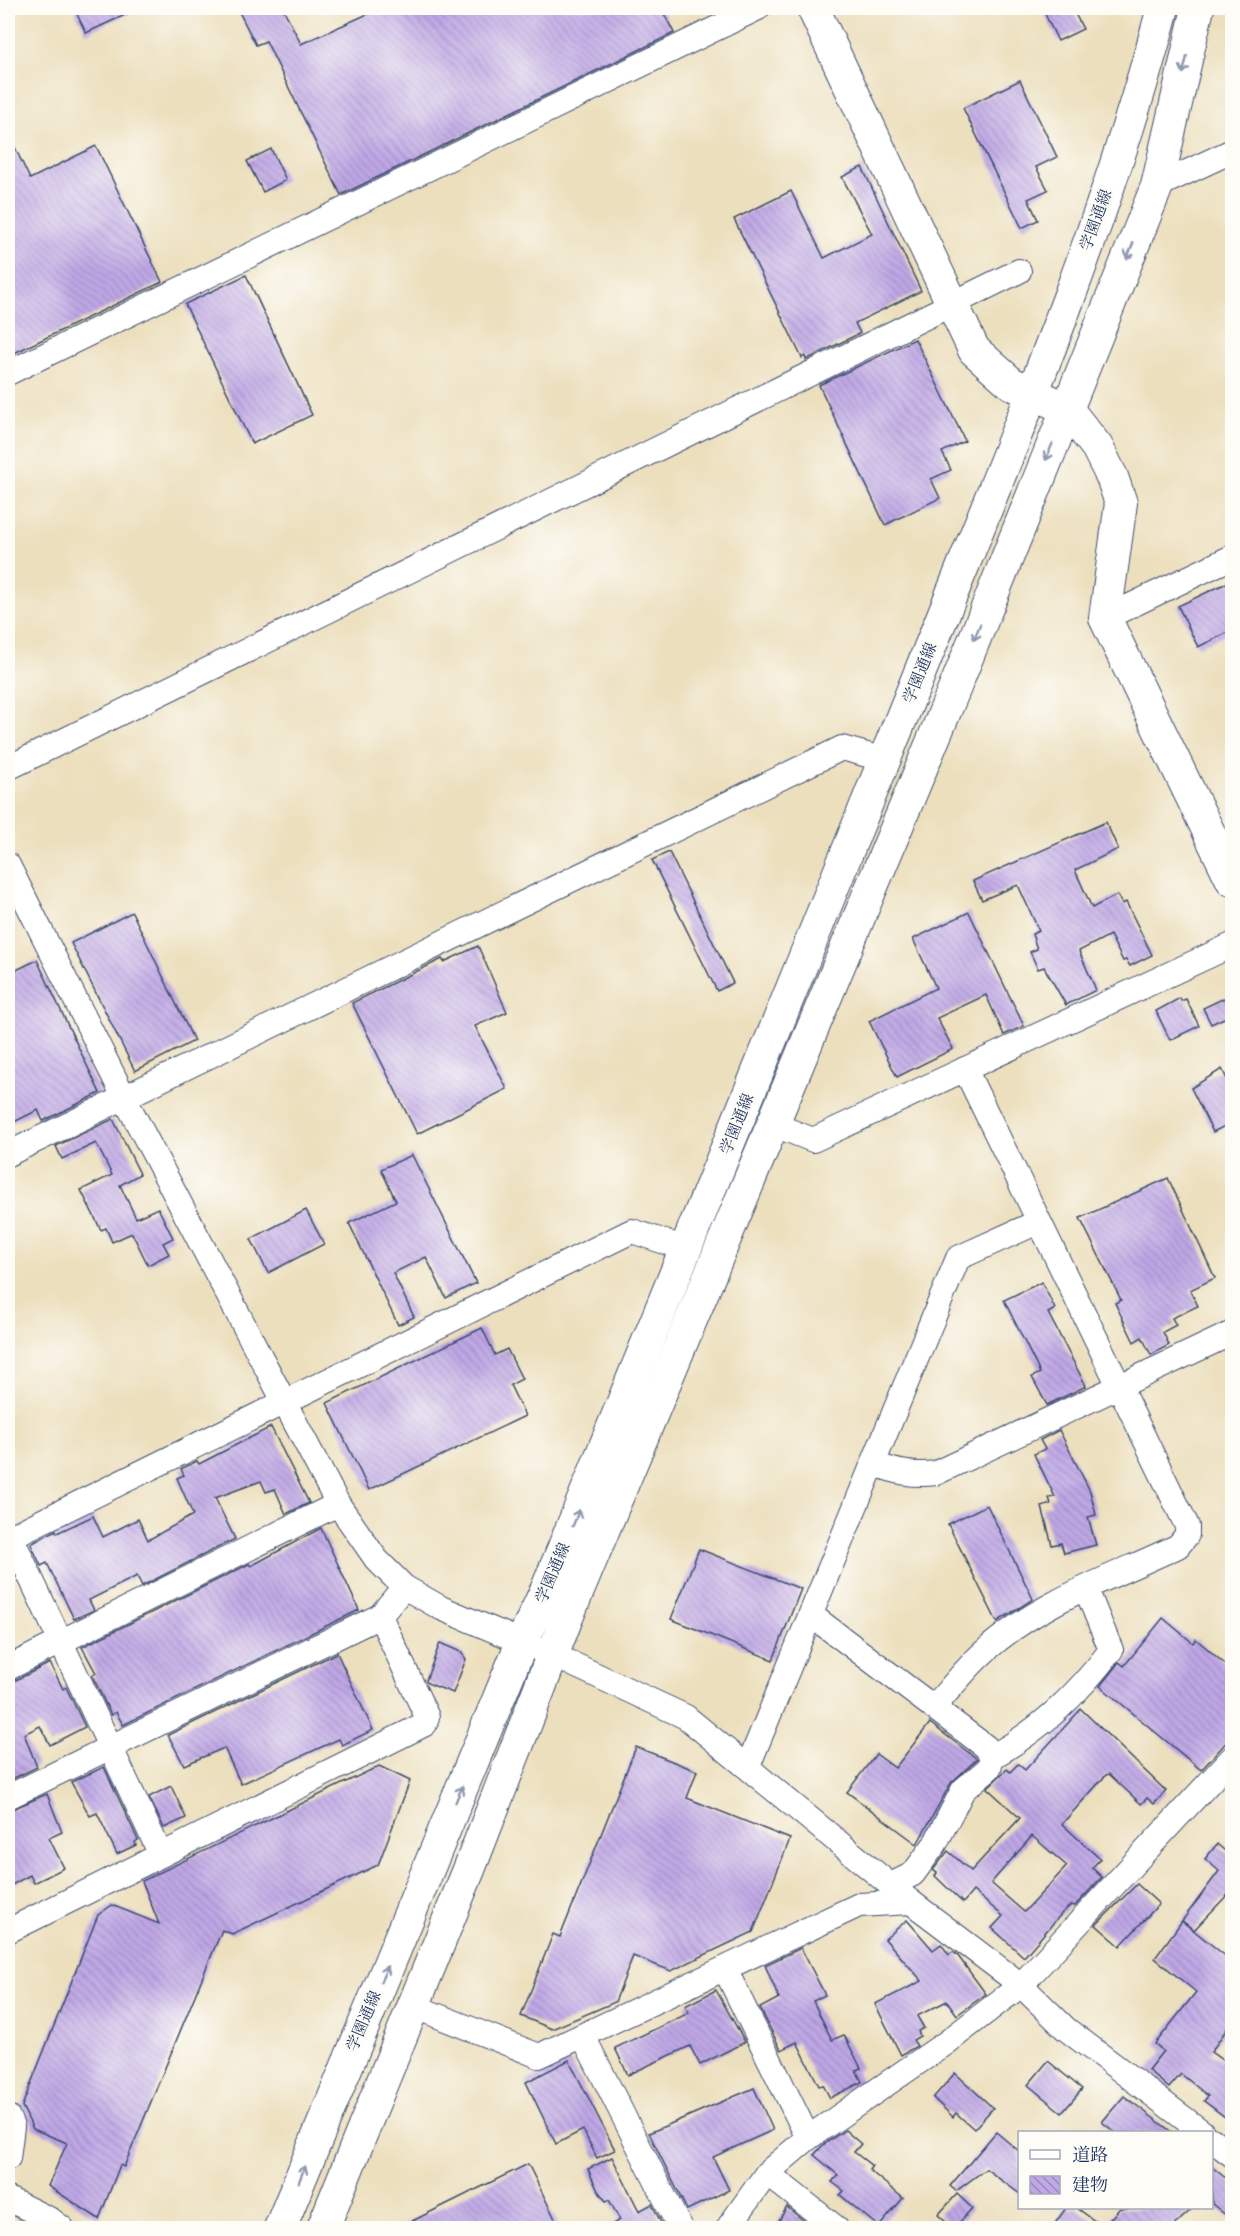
<svg xmlns="http://www.w3.org/2000/svg" width="1240" height="2236" viewBox="0 0 1240 2236" font-family="Alegreya,'Noto Serif JP',serif">
	<style>
		.building { fill: url(#building-back-hatch); fill-rule: evenodd }
		.lines { fill: none; stroke-linecap: round; stroke-linejoin: round }
		.minor-casing { stroke: #3a496c; stroke-width: 26 }
		.tertiary-casing { stroke: #3a496c; stroke-width: 34 }
		.minor { stroke: #fff; stroke-width: 24 }
		.tertiary { stroke: #fff; stroke-width: 32 }
		.oneway { stroke: #8d97ae }
		.labels { text-anchor: middle; dominant-baseline: central; stroke-width: 6; stroke-linejoin: round; paint-order: stroke }
		.street-label { font-size: 16px; fill: #1b2f5e; stroke: #fdfcf7 }
	</style>
	<defs>
		<pattern id="building-back-hatch" width="6" height="6" patternUnits="userSpaceOnUse" patternTransform="scale(1.5)"><rect width="6" height="6" fill="#c0a8e6"/><path d="M-1 5l2 2M0 0l6 6M5-1l2 2" fill="none" stroke="#9b89be"/></pattern>
	</defs>
	<rect width="100%" height="100%" fill="#fdfcf7"/>
	<filter id="ink" filterUnits="userSpaceOnUse"><feTurbulence type="fractalNoise" baseFrequency=".0167" numOctaves="2"/><feDisplacementMap in="SourceGraphic" scale="12" xChannelSelector="R" yChannelSelector="G"/><feConvolveMatrix kernelMatrix="1 2 1 2 8 2 1 2 1" color-interpolation-filters="sRGB"/></filter>
	<filter id="wash" filterUnits="userSpaceOnUse"><feTurbulence type="fractalNoise" baseFrequency=".008" numOctaves="4" result="noise"/><feDisplacementMap in="SourceGraphic" scale="24" xChannelSelector="R" yChannelSelector="G"/><feGaussianBlur stdDeviation="1.35" result="paint"/><feColorMatrix in="noise" values="0 0 0 0 0 0 0 0 0 0 0 0 0 0 0 0 0 1.4 0 .05"/><feComposite in="paint" operator="in"/></filter>
	<g filter="url(#wash)">
		<rect width="100%" height="100%" fill="#ecdfbd"/>
		<g id="blocks">
			<g class="building">
				<polygon points="74,8 140,8 86,33"/>
				<polygon points="237,8 283,8 301,44 381,8 661,8 674,33 341,195 266,41 256,45"/>
				<polygon points="1042,8 1072,8 1083,29 1058,41"/>
				<polygon points="1020,80 1057,157 1036,167 1048,190 1028,199 1038,220 1022,228 963,108"/>
				<polygon points="8,133 30,179 96,146 162,282 8,356"/>
				<polygon points="271,149 286,180 263,192 247,161"/>
				<polygon points="862,167 921,291 855,323 860,333 806,360 805,356 802,358 734,219 791,191 824,258 872,234 842,177"/>
				<polygon points="246,275 312,415 252,444 185,304"/>
				<polygon points="915,339 965,441 942,452 951,470 931,479 940,498 885,525 819,385"/>
				<polygon points="1233,580 1233,630 1198,647 1178,606"/>
				<polygon points="1106,822 1118,849 1075,870 1092,908 1117,895 1122,904 1126,902 1152,955 1130,966 1126,960 1123,961 1110,935 1079,951 1096,990 1066,1005 1044,967 1038,969 1030,952 1037,949 1032,934 1039,931 1018,885 982,900 973,881"/>
				<polygon points="669,852 733,983 717,991 652,860"/>
				<polygon points="132,912 194,1041 135,1071 71,943"/>
				<polygon points="969,912 1024,1026 1004,1035 986,995 937,1018 953,1049 897,1077 869,1021 936,988 913,939"/>
				<polygon points="478,946 507,1012 475,1026 507,1089 417,1134 352,1003 442,959 444,962"/>
				<polygon points="37,960 100,1093 43,1121 38,1110 8,1125 8,974"/>
				<polygon points="1233,994 1233,1014 1211,1024 1203,1008"/>
				<polygon points="1180,998 1181,1001 1186,999 1199,1026 1170,1040 1156,1011"/>
				<polygon points="1222,1069 1233,1091 1233,1122 1213,1132 1191,1088"/>
				<polygon points="113,1119 140,1174 120,1185 136,1218 158,1208 173,1238 163,1243 169,1254 148,1265 132,1233 112,1242 106,1228 101,1230 81,1190 112,1175 96,1143 62,1159 56,1146"/>
				<polygon points="412,1155 476,1283 446,1298 426,1257 393,1273 414,1317 398,1325 349,1223 396,1201 381,1169"/>
				<polygon points="1168,1178 1215,1278 1190,1290 1198,1306 1172,1318 1176,1325 1163,1332 1169,1345 1151,1355 1142,1337 1134,1342 1115,1303 1121,1300 1080,1218"/>
				<polygon points="306,1210 324,1244 268,1273 251,1239"/>
				<polygon points="1042,1282 1055,1309 1048,1313 1086,1386 1047,1405 1032,1377 1040,1373 1004,1300"/>
				<polygon points="482,1328 495,1355 507,1349 522,1379 510,1385 525,1416 369,1490 327,1403"/>
				<polygon points="271,1427 309,1503 286,1514 275,1489 266,1492 261,1481 215,1498 235,1539 142,1586 137,1576 89,1600 94,1610 74,1619 47,1563 41,1566 31,1544 56,1530 57,1533 93,1516 103,1537 138,1519 148,1540 193,1515 177,1478 184,1475 181,1469 197,1461 199,1464"/>
				<polygon points="1059,1430 1090,1491 1096,1515 1088,1517 1096,1545 1064,1553 1061,1543 1052,1545 1042,1507 1051,1504 1049,1498 1055,1497 1034,1454 1045,1449 1040,1440"/>
				<polygon points="987,1505 1033,1599 997,1622 948,1524"/>
				<polygon points="321,1528 359,1610 123,1725 116,1712 111,1715 92,1675 96,1673 82,1647 249,1564 251,1566"/>
				<polygon points="699,1549 801,1589 773,1660 671,1619"/>
				<polygon points="1163,1618 1193,1643 1196,1639 1233,1671 1233,1735 1201,1770 1100,1686 1119,1662 1124,1666"/>
				<polygon points="440,1643 461,1652 466,1659 453,1693 427,1683 426,1680"/>
				<polygon points="337,1653 373,1730 342,1745 339,1739 241,1784 224,1748 184,1765 168,1735"/>
				<polygon points="50,1663 63,1689 66,1687 85,1727 50,1745 40,1726 24,1734 37,1767 8,1781 8,1684"/>
				<path d="M1081 1709 1166 1791 1154 1804 1147 1798 1141 1804 1109 1774 1106 1775 1062 1824 1100 1859 1092 1868 1102 1877 1075 1906 1071 1905 1062 1913 1024 1957 992 1928 1003 1916 973 1891 963 1903 935 1876 937 1873 933 1870 948 1851 971 1871 1020 1818 987 1788 1007 1769 1010 1772 1018 1764 1025 1770ZM1032 1836 1067 1866 1024 1912 991 1883Z"/>
				<polygon points="930,1723 977,1759 951,1783 917,1844 847,1792 876,1754 895,1768"/>
				<polygon points="636,1747 697,1771 687,1798 790,1839 753,1932 671,1971 633,1956 615,2002 552,2029 521,2016 553,1934 560,1937"/>
				<polygon points="379,1766 410,1781 378,1865 232,1934 222,1930 124,2167 120,2165 99,2219 48,2186 67,2143 33,2129 22,2106 98,1915 112,1905 159,1924 142,1881"/>
				<polygon points="104,1767 138,1840 135,1842 136,1845 117,1854 97,1813 90,1816 71,1782"/>
				<polygon points="171,1786 186,1818 164,1828 149,1797"/>
				<polygon points="47,1794 62,1832 49,1838 64,1868 34,1883 30,1875 8,1887 8,1811"/>
				<polygon points="1217,1844 1231,1856 1233,1854 1233,1889 1194,1930 1182,1921 1219,1871 1205,1859"/>
				<polygon points="1137,1884 1159,1904 1120,1946 1096,1925"/>
				<polygon points="907,1920 933,1950 941,1944 949,1955 953,1952 958,1956 986,1994 957,2015 947,2001 917,2016 924,2028 918,2031 920,2036 913,2040 917,2046 901,2055 875,2004 922,1981 885,1939"/>
				<polygon points="1182,1921 1233,1962 1233,2020 1211,2052 1233,2068 1233,2123 1204,2101 1208,2096 1181,2074 1169,2088 1148,2070 1163,2051 1155,2044 1196,1992 1155,1958"/>
				<polygon points="801,1948 825,1995 813,2001 832,2040 844,2035 861,2068 856,2070 862,2082 830,2098 823,2085 819,2086 797,2042 781,2050 760,2008 779,1998 765,1965"/>
				<polygon points="716,1990 745,2042 700,2065 690,2046 628,2075 615,2048 689,2013 685,2006"/>
				<polygon points="569,2060 615,2150 597,2158 583,2130 556,2144 526,2082"/>
				<polygon points="1048,2061 1082,2089 1062,2113 1028,2085"/>
				<polygon points="955,2073 993,2108 974,2129 956,2113 953,2117 933,2098"/>
				<polygon points="754,2088 773,2130 713,2157 729,2190 687,2210 649,2133"/>
				<polygon points="1124,2096 1173,2133 1116,2133 1102,2122"/>
				<polygon points="845,2130 861,2144 854,2152 872,2166 869,2170 903,2198 879,2227 840,2195 844,2191 832,2182 838,2175 814,2155 823,2145"/>
				<polygon points="996,2132 1020,2152 1020,2194 986,2169 956,2191 950,2186"/>
				<polygon points="612,2157 639,2211 652,2204 664,2229 604,2229 620,2220 609,2200 606,2201 598,2191 588,2169"/>
				<polygon points="528,2164 560,2229 396,2229"/>
				<polygon points="1212,2167 1233,2184 1233,2221 1212,2204"/>
				<polygon points="957,2194 972,2208 954,2229 938,2215"/>
				<polygon points="787,2207 814,2229 788,2229 778,2222"/>
				<polygon points="1066,2208 1077,2208 1103,2227 1120,2208 1193,2208 1170,2229 1051,2229"/>
			</g>
		</g>
	</g>
	<g filter="url(#ink)">
		<use href="#blocks" fill-opacity="0" stroke="#3a496c" stroke-width="1.5"/>
		<g class="lines">
			<defs>
				<g id="minor">
					<polyline points="1157,186 1232,151"/>
					<polyline points="8,373 758,8"/>
					<polyline points="1105,618 1232,557"/>
					<polyline points="8,768 1019,271"/>
					<polyline points="8,865 125,1099 338,1504 376,1559 404,1587 441,1608 553,1655 686,1717 911,1902"/>
					<polyline points="772,1124 813,1140 1232,945"/>
					<polyline points="8,1154 842,748 885,760"/>
					<path d="M874 1464C896 1472 912 1476 936 1473L1232 1333"/>
					<polyline points="11,1536 161,1855"/>
					<polyline points="8,1538 632,1231 686,1249"/>
					<polyline points="811,1615 986,1747 992,1757 989,1768 963,1790 935,1844 913,1874 891,1885"/>
					<polyline points="8,1668 338,1504"/>
					<path d="M934 1707C950 1689 966 1668 984 1652 1038 1602 1113 1577 1178 1546L1187 1535V1526L965 1069"/>
					<path d="M992 1757C1041 1729 1077 1695 1111 1650L1086 1589"/>
					<polyline points="748,1766 958,1258 1038,1222"/>
					<polyline points="8,1797 380,1616"/>
					<polyline points="8,1931 425,1724 427,1717 380,1616 404,1587"/>
					<polyline points="725,1969 808,2138"/>
					<polyline points="413,2006 539,2056 859,1905 911,1902 1021,1985 1066,2029 1202,2132"/>
					<polyline points="583,2036 680,2228"/>
					<polyline points="8,2117 12,2127 8,2158"/>
					<polyline points="1212,2140 1232,2155"/>
					<polyline points="767,2173 836,2228"/>
					<polyline points="8,2199 51,2220 62,2228"/>
					<polyline points="728,2228 767,2173 808,2138 946,2043 1021,1985 1232,1758"/>
				</g>
				<g id="tertiary">
					<polyline points="813,8 974,350 1011,383 1067,409 1097,447 1112,477 1121,503 1105,618 1232,880"/>
					<path d="M280 2228 522 1642 548 1586C671 1286 793 987 914 687 1004 463 1101 240 1163 8"/>
					<polyline points="323,2228 470,1867 568,1615 956,685 1157,186 1198,8"/>
				</g>
			</defs>
			<use href="#minor" class="minor-casing"/>
			<use href="#tertiary" class="tertiary-casing"/>
			<use href="#minor" class="minor"/>
			<use href="#tertiary" class="tertiary"/>
		</g>
		<defs><path id="oneway-shaft" d="M-6 0H5M1.5-3L5.5 0L1.5 3" fill="none" stroke-width="1.6" stroke-linecap="round" stroke-linejoin="round" transform="scale(1.5)"/></defs>
		<g class="oneway">
			<use href="#oneway-shaft" transform="translate(1185 65) rotate(103)"/>
			<use href="#oneway-shaft" transform="translate(1130 251) rotate(112)"/>
			<use href="#oneway-shaft" transform="translate(1049 452) rotate(112)"/>
			<use href="#oneway-shaft" transform="translate(977 632) rotate(112)"/>
			<use href="#oneway-shaft" transform="translate(576 1518) rotate(-68)"/>
			<use href="#oneway-shaft" transform="translate(459 1794) rotate(-67)"/>
			<use href="#oneway-shaft" transform="translate(384 1974) rotate(-67)"/>
			<use href="#oneway-shaft" transform="translate(302 2174) rotate(-69)"/>
		</g>
	</g>
	<g class="labels">
		<g class="street-label">
			<text transform="translate(1096 220) rotate(-70)">学園通線</text>
			<text transform="translate(920 673) rotate(-68)">学園通線</text>
			<text transform="translate(737 1124) rotate(-68)">学園通線</text>
			<text transform="translate(553 1573) rotate(-67)">学園通線</text>
			<text transform="translate(364 2021) rotate(-67)">学園通線</text>
		</g>
	</g>
	<rect width="1240" height="2236" fill="none" stroke="#fdfcf7" stroke-width="30"/>
	<rect x="1018" y="2131" width="195" height="78" fill="#fdfcf7" stroke="#a3aaba" stroke-width="1.5"/>
	<rect x="1030" y="2150" width="30" height="9" fill="#ffffff" stroke="#a3aaba" stroke-width="1.5"/>
	<text x="1072" y="2161" font-size="18" fill="#1b2f5e">道路</text>
	<rect x="1030" y="2176" width="30" height="18" fill="url(#building-back-hatch)" stroke="#a3aaba" stroke-width="1.5"/>
	<text x="1072" y="2191" font-size="18" fill="#1b2f5e">建物</text>
</svg>
